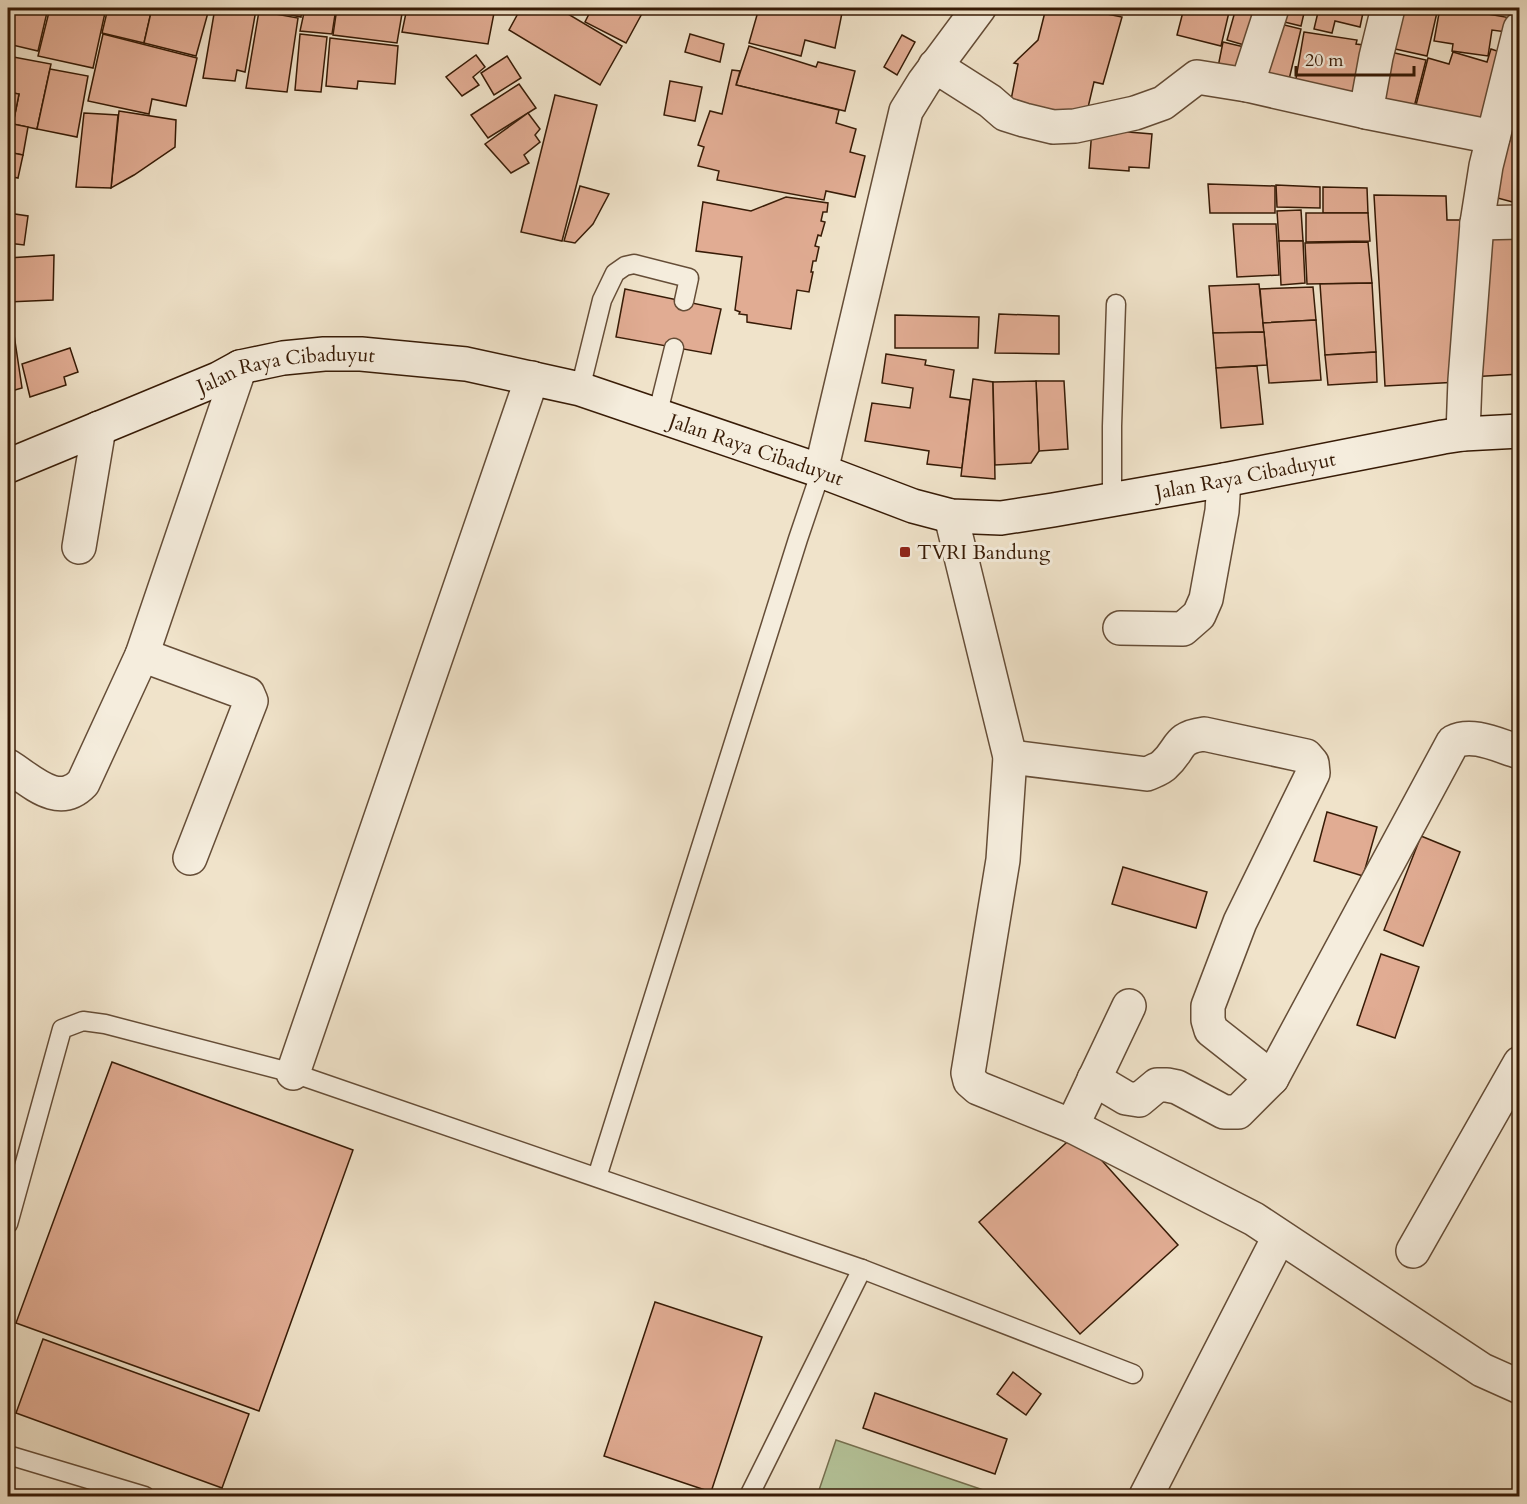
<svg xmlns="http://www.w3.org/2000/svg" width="1527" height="1504" viewBox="0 0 1527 1504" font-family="Cardo,serif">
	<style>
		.green { fill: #b5c49a; stroke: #767050; stroke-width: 1.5 }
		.building { fill: #e1ac93; stroke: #371b06; stroke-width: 1.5 }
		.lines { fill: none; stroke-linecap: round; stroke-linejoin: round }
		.service-casing { stroke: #654d37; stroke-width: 21 }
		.minor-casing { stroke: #654d37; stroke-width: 36 }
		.secondary-casing { stroke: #371b06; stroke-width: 36 }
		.service { stroke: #f5eddd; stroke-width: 18 }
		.minor { stroke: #f5eddd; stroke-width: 33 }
		.secondary { stroke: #f5eddd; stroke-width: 33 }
		.poi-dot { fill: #8f2418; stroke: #f5eddd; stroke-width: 2 }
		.labels { text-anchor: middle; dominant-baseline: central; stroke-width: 6; stroke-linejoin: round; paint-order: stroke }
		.street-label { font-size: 20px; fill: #371b06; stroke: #f5eddd }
		.poi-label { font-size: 20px; fill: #371b06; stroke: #f5eddd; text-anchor: start }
	</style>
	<rect width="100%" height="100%" fill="#f0e3ca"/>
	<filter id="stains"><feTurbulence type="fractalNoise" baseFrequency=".00333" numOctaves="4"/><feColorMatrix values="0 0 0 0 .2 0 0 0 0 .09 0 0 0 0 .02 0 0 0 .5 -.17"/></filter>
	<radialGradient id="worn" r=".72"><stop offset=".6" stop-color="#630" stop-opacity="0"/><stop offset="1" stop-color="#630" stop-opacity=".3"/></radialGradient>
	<polygon class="green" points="836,1440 1001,1496 817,1496"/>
	<g class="building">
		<polygon points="8,8 48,8 38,51 8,44"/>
		<polygon points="50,8 106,8 93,68 38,56"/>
		<polygon points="108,8 152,8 144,43 102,33"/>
		<polygon points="152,8 209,9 196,56 144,43"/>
		<polygon points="215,8 242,8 256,10 245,72 237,70 235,81 203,78"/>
		<polygon points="257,8 302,8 301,17"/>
		<polygon points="305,8 336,8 332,34 300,31"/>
		<polygon points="337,8 403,8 397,43 333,35"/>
		<polygon points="407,8 495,8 488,44 402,32"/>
		<polygon points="521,8 558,8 622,46 600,85 509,30"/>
		<polygon points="592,8 645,8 626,43 585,22"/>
		<polygon points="759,8 843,8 835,48 805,40 801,56 749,43"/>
		<polygon points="1046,8 1077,8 1122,17 1103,84 1094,82 1086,116 1010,105 1018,64 1014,63 1038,40"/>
		<polygon points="1077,8 1110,8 1109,14"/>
		<polygon points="1184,8 1230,8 1221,46 1177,35"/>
		<polygon points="1236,8 1262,8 1251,47 1227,40"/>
		<polygon points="1279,8 1305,9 1301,26 1276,20"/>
		<polygon points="1319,8 1364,8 1360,27 1335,21 1332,33 1314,29"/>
		<polygon points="1394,8 1438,8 1427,56 1386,47"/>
		<polygon points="1440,8 1453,8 1517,19 1514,33 1492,30 1488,56 1452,51 1453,44 1434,41"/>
		<polygon points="1488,8 1520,8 1517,16"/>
		<polygon points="259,11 298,18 287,92 246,88"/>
		<polygon points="1272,22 1301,29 1287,88 1255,80"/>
		<polygon points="1304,32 1357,40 1356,44 1364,45 1355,99 1294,90"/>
		<polygon points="103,34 197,58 186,106 152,99 149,114 88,101"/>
		<polygon points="300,34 327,37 321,92 295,90"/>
		<polygon points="690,34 724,44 720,62 685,52"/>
		<polygon points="902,35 915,42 897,75 884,67"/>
		<polygon points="330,38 398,46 395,84 358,81 357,89 326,86"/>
		<polygon points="1223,42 1253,49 1248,73 1218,67"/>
		<polygon points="749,46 816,67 818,62 855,71 845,111 736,85"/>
		<polygon points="1491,49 1503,53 1482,127 1415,109 1428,58 1449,64 1453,52 1487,62"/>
		<polygon points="1386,51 1426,60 1413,111 1374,102"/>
		<polygon points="476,55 485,67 473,77 479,85 462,96 446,77"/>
		<polygon points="8,56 51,64 37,129 13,124 19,94 8,92"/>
		<polygon points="507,56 521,78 494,95 481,73"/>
		<polygon points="50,69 88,76 77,137 37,129"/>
		<polygon points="732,70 740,71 736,85 839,110 836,123 856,129 850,152 865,156 855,197 826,191 824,200 717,180 719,171 698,166 704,147 698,145 710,111 722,114"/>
		<polygon points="670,81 702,87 695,121 664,115"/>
		<polygon points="519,84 536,108 488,138 471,115"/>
		<polygon points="8,92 19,94 13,124 8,123"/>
		<polygon points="555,95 597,105 562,241 521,232"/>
		<polygon points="1511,101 1520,103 1520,204 1490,196"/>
		<polygon points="119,111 176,120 175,147 134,175 111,188"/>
		<polygon points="84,113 118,115 111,188 76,187"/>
		<polygon points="528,113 540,129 535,135 540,142 524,155 529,163 511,173 485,144"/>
		<polygon points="8,123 28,127 23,155 8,152"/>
		<polygon points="1092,129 1152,134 1149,168 1129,167 1129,171 1089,168"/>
		<polygon points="8,152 23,155 18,178 8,176"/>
		<polygon points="1208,184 1275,186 1275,213 1210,213"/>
		<polygon points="1276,185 1320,187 1320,208 1277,207"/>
		<polygon points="580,186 609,194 593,224 575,243 564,241"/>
		<polygon points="1323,187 1367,188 1368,213 1323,213"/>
		<polygon points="1374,195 1446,196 1447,220 1460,220 1459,382 1385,386"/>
		<polygon points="786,197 828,203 827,212 823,212 821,221 825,222 821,236 818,235 815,246 819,247 816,261 813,261 811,272 813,272 809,292 797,290 791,329 747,322 747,315 739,314 740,312 735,310 742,257 696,251 703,202 751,211"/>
		<polygon points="1301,210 1303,241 1279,241 1277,211"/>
		<polygon points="8,213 28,216 24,245 8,243"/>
		<polygon points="1306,213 1368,213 1370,241 1306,242"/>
		<polygon points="1233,224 1276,224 1279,275 1237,277"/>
		<polygon points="1520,229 1520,374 1470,377 1490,232"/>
		<polygon points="1279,241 1303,241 1305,283 1281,285"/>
		<polygon points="1368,242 1372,283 1307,284 1305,243"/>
		<polygon points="54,255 53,300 8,302 8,258"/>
		<polygon points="1372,283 1376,352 1325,355 1320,284"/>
		<polygon points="1259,284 1264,332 1213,333 1209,286"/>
		<polygon points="1313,287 1316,320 1263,323 1260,289"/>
		<polygon points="625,289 721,309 711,354 616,337"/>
		<polygon points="999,314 1059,316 1059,354 995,353"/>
		<polygon points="895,315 979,317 978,348 895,348"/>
		<polygon points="1316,320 1321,380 1269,383 1263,323"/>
		<polygon points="8,328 13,328 22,388 8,392"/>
		<polygon points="1264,332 1267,365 1216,368 1213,333"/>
		<polygon points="70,348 78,372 64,377 66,385 30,397 22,364"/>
		<polygon points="1376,352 1377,382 1328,385 1325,355"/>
		<polygon points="886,354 926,360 925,365 954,370 950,397 970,400 962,468 927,464 929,451 865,441 872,403 910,408 913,388 882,383"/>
		<polygon points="1257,366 1263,424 1221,428 1216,368"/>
		<polygon points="973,379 993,382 995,479 961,476"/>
		<polygon points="1036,381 1064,381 1068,449 1039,451"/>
		<polygon points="1036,381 1039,451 1031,463 995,465 993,382"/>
		<polygon points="1327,812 1377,827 1363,876 1314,861"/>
		<polygon points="1421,836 1460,852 1423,946 1384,930"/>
		<polygon points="1123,867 1207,892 1196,928 1112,904"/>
		<polygon points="1381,954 1419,967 1395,1038 1357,1025"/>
		<polygon points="112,1062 353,1150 259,1411 16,1323"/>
		<polygon points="1077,1133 1178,1245 1080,1334 979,1222"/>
		<polygon points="655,1302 762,1337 711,1492 604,1456"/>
		<polygon points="43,1339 249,1414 222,1488 16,1413"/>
		<polygon points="1013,1372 1041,1394 1026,1415 997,1394"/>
		<polygon points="875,1393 1007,1439 995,1474 863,1428"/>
		<polygon points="92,1483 130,1496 88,1496"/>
	</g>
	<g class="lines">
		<defs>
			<g id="service">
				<polyline points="580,389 602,300 615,273 625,266 634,264 689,278 684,301"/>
				<polyline points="657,416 674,348"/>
				<polyline points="1112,500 1112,426 1116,304"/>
				<polyline points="597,1177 798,539 821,471"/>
				<polyline points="8,1224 62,1029 83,1021 105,1024 293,1073 862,1269 1133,1374"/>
				<polyline points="8,1455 145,1496"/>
				<polyline points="749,1496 862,1269"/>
			</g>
			<g id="minor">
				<polyline points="1520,29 1486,166 1477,223 1520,222"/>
				<polyline points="935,66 990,101 1005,114 1024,120 1053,127 1075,126 1135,113 1163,103 1197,77 1247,85 1366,112 1376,57 1388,8"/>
				<polyline points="1247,85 1272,8"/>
				<polyline points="1366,112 1493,137"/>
				<polyline points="1463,434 1465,380 1477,223"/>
				<polyline points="821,471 906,111 924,82 979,8"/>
				<polyline points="951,516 1010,757 1003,860 968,1073 970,1081 978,1088 1072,1126 1254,1219 1482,1370 1520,1387"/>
				<polyline points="79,547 99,428"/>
				<polyline points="1120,628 1183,629 1199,615 1206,599 1222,511 1224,480"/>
				<polyline points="142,655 248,694 251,701 190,858"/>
				<path d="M1010 757 1147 774C1153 771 1160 769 1164 765 1182 749 1175 738 1204 734L1306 756 1312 763 1313 773 1240 922 1208 1006V1020L1211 1030 1272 1078"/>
				<path d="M8 766C32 781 58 809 83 783L142 655 240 367"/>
				<polyline points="293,1073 532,378"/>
				<path d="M1094 1079 1126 1098 1139 1100 1157 1085H1167L1177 1087 1224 1112H1238L1272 1078 1453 742C1473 732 1499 746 1520 752"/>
				<polyline points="1072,1126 1129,1006"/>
				<polyline points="1413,1251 1520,1063"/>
				<polyline points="1146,1496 1279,1237"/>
			</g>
			<g id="secondary">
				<path id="s1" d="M8 466 218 379 240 367 283 358 324 354H361L466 364 580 389 821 471 913 506 951 516 1001 518 1053 510 1224 480 1443 437 1463 434 1520 431"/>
			</g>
		</defs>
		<use href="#service" class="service-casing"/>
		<use href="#minor" class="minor-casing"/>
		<use href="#secondary" class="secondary-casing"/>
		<use href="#service" class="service"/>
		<use href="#minor" class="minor"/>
		<use href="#secondary" class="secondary"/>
	</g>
	<rect class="poi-dot" x="899" y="546" width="12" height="12" rx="3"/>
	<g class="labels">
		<g class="street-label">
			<text stroke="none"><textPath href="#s1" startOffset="297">Jalan Raya Cibaduyut</textPath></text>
			<text stroke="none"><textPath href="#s1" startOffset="783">Jalan Raya Cibaduyut</textPath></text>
			<text stroke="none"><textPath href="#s1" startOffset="1287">Jalan Raya Cibaduyut</textPath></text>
		</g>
		<g class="poi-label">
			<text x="917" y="552">TVRI Bandung</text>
		</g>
	</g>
	<rect width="1527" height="1504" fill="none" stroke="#f0e3ca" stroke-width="30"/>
	<rect x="9" y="9" width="1509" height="1486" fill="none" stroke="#371b06" stroke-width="3"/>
	<rect x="15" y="15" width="1497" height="1474" fill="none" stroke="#371b06" stroke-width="1.5"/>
	<path d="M1296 66v9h118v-9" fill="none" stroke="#371b06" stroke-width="3"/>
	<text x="1305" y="66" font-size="18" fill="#371b06" stroke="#f5eddd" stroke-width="4.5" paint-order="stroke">20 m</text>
	<rect width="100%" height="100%" filter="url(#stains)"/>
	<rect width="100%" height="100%" fill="url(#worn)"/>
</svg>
